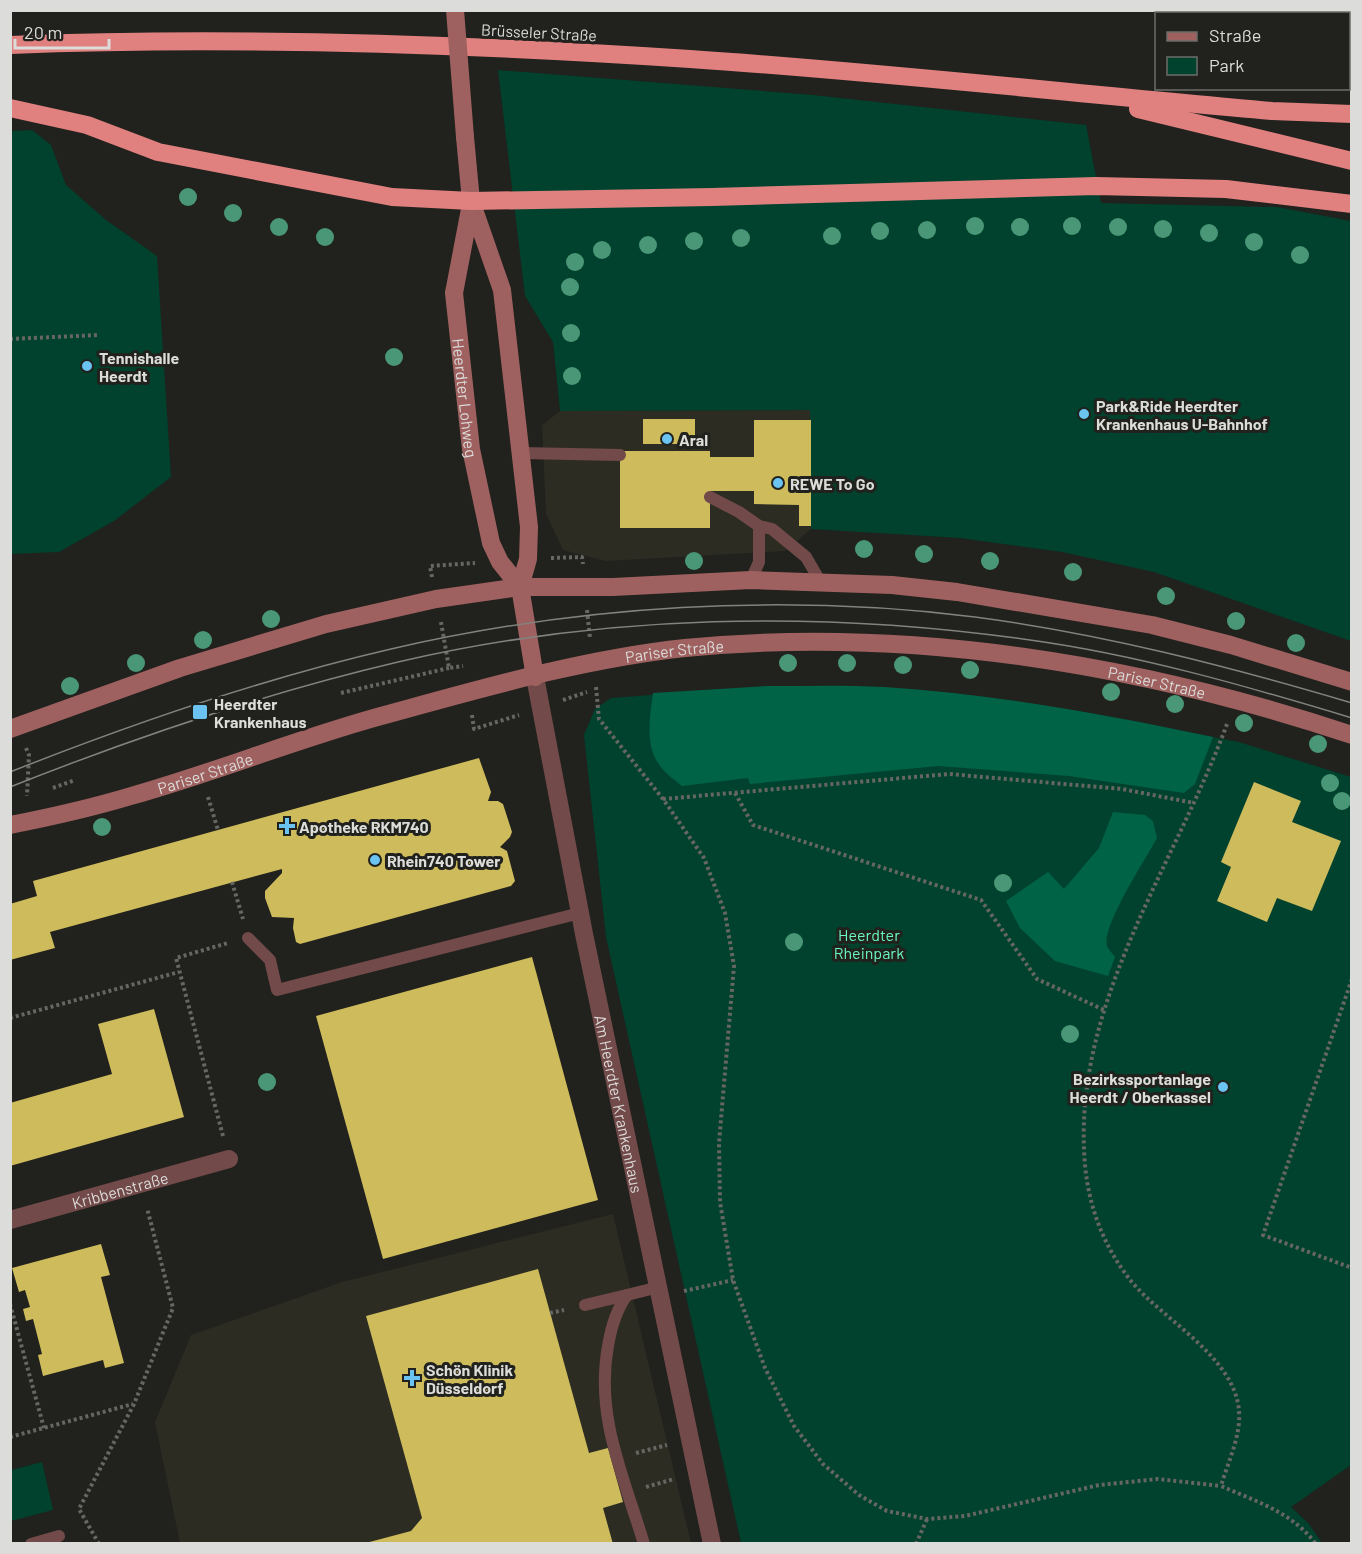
<svg xmlns="http://www.w3.org/2000/svg" width="1362" height="1554" viewBox="0 0 1362 1554" font-family="Barlow,sans-serif">
	<style>
		.built { fill: #2d2c23 }
		.green { fill: #00422d }
		.forest { fill: #006346 }
		.building { fill: #cdbb5c }
		.lines { fill: none; stroke-linecap: round; stroke-linejoin: round }
		.path { stroke: #666663; stroke-width: 4; stroke-dasharray: 3 3; stroke-linecap: butt }
		.lane { stroke: #714a49; stroke-width: 12 }
		.street { stroke: #714a49; stroke-width: 18 }
		.secondary { stroke: #9e615f; stroke-width: 18 }
		.highway { stroke: #e08180; stroke-width: 18 }
		.tram { stroke: #82827f; stroke-width: 1.5 }
		.secondary-bridge { stroke: #9e615f; stroke-width: 18 }
		.tree { fill: #499777 }
		.poi-dot { fill: #6ac3f1; stroke: #21211d; stroke-width: 2 }
		.labels { text-anchor: middle; dominant-baseline: central; stroke-width: 6; stroke-linejoin: round; paint-order: stroke }
		.street-label { font-size: 16px; fill: #dcdcda; stroke: #21211d }
		.poi-label { font-size: 16px; font-weight: bold; fill: #dcdcda; stroke: #21211d; text-anchor: start }
		.park-label { font-size: 16px; fill: #6af8c0; stroke: #21211d }
	</style>
	<rect width="100%" height="100%" fill="#21211d"/>
	<g class="built">
		<polygon points="810,410 811,529 785,551 605,561 563,550 546,514 542,425 560,411"/>
		<polygon points="613,1214 691,1543 180,1543 155,1422 191,1335 342,1282"/>
	</g>
	<g class="green">
		<polygon points="498,70 813,95 1086,125 1101,203 1277,207 1351,221 1351,641 1154,572 1062,552 960,538 811,529 810,410 560,411 553,342 525,296"/>
		<polygon points="32,130 51,145 66,185 106,220 157,256 171,477 114,521 59,552 11,554 11,131"/>
		<polygon points="769,686 883,687 1078,711 1239,742 1351,777 1351,1465 1291,1507 1309,1524 1322,1543 741,1543 606,937 584,735 595,709 611,698"/>
		<polygon points="42,1462 53,1510 11,1521 11,1470"/>
	</g>
	<g class="forest">
		<path d="M769 686C807 686 846 685 884 687 994 694 1105 714 1213 737L1195 784 1184 793 1069 776 938 766 750 784 748 778 682 786C675 780 666 774 661 767 644 747 650 716 653 693Z"/>
		<path d="M1113 812 1145 815 1153 821 1157 838C1146 859 1102 925 1107 946 1108 949 1113 954 1115 957L1108 976 1055 961 1020 928 1006 901 1048 872 1064 889 1099 848Z"/>
	</g>
	<g class="building">
		<rect x="643" y="419" width="52" height="25"/>
		<polygon points="754,420 811,420 811,526 799,526 799,505 754,504 754,491 710,491 710,528 620,528 620,451 710,451 710,457 754,457"/>
		<polygon points="479,758 491,792 488,801 498,801 503,804 512,832 510,837 500,847 507,851 515,881 511,886 300,944 296,942 293,928 294,918 272,917 265,898 265,891 282,873 282,869 50,932 55,948 10,960 10,904 37,896 33,881"/>
		<polygon points="1254,782 1301,801 1292,822 1341,841 1312,911 1277,898 1267,922 1217,901 1231,867 1221,862"/>
		<polygon points="532,957 598,1200 383,1259 316,1016"/>
		<polygon points="154,1009 184,1117 10,1166 10,1103 112,1074 98,1024"/>
		<polygon points="101,1244 110,1275 101,1277 124,1363 105,1368 103,1360 43,1376 38,1355 42,1354 33,1319 26,1321 23,1309 30,1307 25,1290 19,1292 12,1268"/>
		<polygon points="538,1269 589,1453 608,1448 623,1502 603,1508 613,1544 362,1544 411,1531 422,1518 366,1316"/>
	</g>
	<g class="lines">
		<g class="path">
			<polyline points="10,339 99,335"/>
			<polyline points="551,558 582,557 583,564"/>
			<polyline points="432,577 430,566 475,563"/>
			<polyline points="587,610 590,638"/>
			<polyline points="441,622 449,668 463,666"/>
			<polyline points="596,687 599,719 663,799 704,858 725,913 734,966 719,1143 720,1202 733,1280 765,1368 794,1426 823,1464 859,1495 887,1511 927,1519 965,1516 1099,1485 1158,1479 1221,1486"/>
			<polyline points="341,693 449,668"/>
			<polyline points="563,700 587,692"/>
			<polyline points="472,715 474,729 519,715"/>
			<path d="M1227 724C1174 868 1071 1005 1085 1165 1089 1208 1104 1247 1131 1281 1163 1320 1235 1357 1239 1411 1241 1436 1228 1462 1221 1486 1255 1501 1292 1512 1316 1544"/>
			<polyline points="26,748 29,755 27,796"/>
			<polyline points="53,788 75,780"/>
			<polyline points="735,793 753,825 981,900 1037,979 1104,1010"/>
			<polyline points="208,797 218,830"/>
			<polyline points="663,799 949,774 1122,789 1194,803"/>
			<polyline points="232,882 243,919"/>
			<polyline points="1352,979 1263,1235 1352,1268"/>
			<polyline points="10,1018 179,972"/>
			<polyline points="223,1136 176,958 228,943"/>
			<polyline points="684,1291 733,1280"/>
			<polyline points="10,1304 44,1428"/>
			<polyline points="550,1313 564,1310"/>
			<polyline points="10,1437 133,1404"/>
			<polyline points="636,1453 667,1445"/>
			<polyline points="646,1487 674,1479"/>
			<polyline points="99,1544 79,1509 134,1404 173,1308 147,1208"/>
			<polyline points="916,1544 927,1519"/>
		</g>
		<g class="lane">
			<polyline points="521,453 620,455"/>
			<polyline points="710,497 739,512 759,526 772,529 806,557 820,581"/>
			<polyline points="751,580 759,562 759,526"/>
			<polyline points="248,938 270,960 277,990 580,913"/>
			<polyline points="585,1305 627,1295"/>
			<polyline points="31,1544 59,1536"/>
			<path d="M644 1544C624 1477 595 1417 608 1346 611 1328 616 1310 627 1295L659 1287"/>
		</g>
		<g class="street">
			<path id="s1" d="M535 677 584 934 712 1544"/>
			<path id="s2" d="M10 1220 229 1159"/>
		</g>
		<g class="secondary">
			<polyline points="465,137 471,201 502,290 529,527 528,559 520,587 535,677"/>
			<path id="s3" d="M471 204 454 293 471 449 491 543 500 562 520 587"/>
			<polyline points="10,729 180,668 326,624 436,599 520,587 613,587 751,580 892,585 957,592 1152,625 1231,645 1352,682"/>
			<path id="s4" d="M10 825C51 817 91 808 131 796 216 772 297 739 381 716 480 689 582 659 685 648 909 626 1139 664 1352 735"/>
		</g>
		<g class="highway">
			<polyline points="1287,10 1301,14"/>
			<polyline points="1348,23 1352,24"/>
			<path d="M10 45C237 36 464 44 690 59 884 72 1078 94 1272 111L1352 114"/>
			<polyline points="10,108 87,125 158,152 392,197 471,201 712,197 1096,186 1226,189 1352,204"/>
			<polyline points="1138,109 1352,161"/>
		</g>
		<g class="tram">
			<path d="M10 772C134 723 261 679 391 649 581 605 782 593 975 617 1104 634 1227 666 1352 703"/>
			<path d="M10 787C136 737 266 693 398 662 604 614 821 610 1030 640 1139 655 1246 686 1352 718"/>
		</g>
		<polyline class="secondary-bridge" points="455,10 465,137"/>
	</g>
	<g class="tree">
		<circle cx="188" cy="197" r="9"/>
		<circle cx="233" cy="213" r="9"/>
		<circle cx="975" cy="226" r="9"/>
		<circle cx="1072" cy="226" r="9"/>
		<circle cx="279" cy="227" r="9"/>
		<circle cx="1020" cy="227" r="9"/>
		<circle cx="1118" cy="227" r="9"/>
		<circle cx="1163" cy="229" r="9"/>
		<circle cx="927" cy="230" r="9"/>
		<circle cx="880" cy="231" r="9"/>
		<circle cx="1209" cy="233" r="9"/>
		<circle cx="832" cy="236" r="9"/>
		<circle cx="325" cy="237" r="9"/>
		<circle cx="741" cy="238" r="9"/>
		<circle cx="694" cy="241" r="9"/>
		<circle cx="1254" cy="242" r="9"/>
		<circle cx="648" cy="245" r="9"/>
		<circle cx="602" cy="250" r="9"/>
		<circle cx="1300" cy="255" r="9"/>
		<circle cx="575" cy="262" r="9"/>
		<circle cx="570" cy="287" r="9"/>
		<circle cx="571" cy="333" r="9"/>
		<circle cx="394" cy="357" r="9"/>
		<circle cx="572" cy="376" r="9"/>
		<circle cx="864" cy="549" r="9"/>
		<circle cx="924" cy="554" r="9"/>
		<circle cx="694" cy="561" r="9"/>
		<circle cx="990" cy="561" r="9"/>
		<circle cx="1073" cy="572" r="9"/>
		<circle cx="1166" cy="596" r="9"/>
		<circle cx="271" cy="619" r="9"/>
		<circle cx="1236" cy="621" r="9"/>
		<circle cx="203" cy="640" r="9"/>
		<circle cx="1296" cy="643" r="9"/>
		<circle cx="136" cy="663" r="9"/>
		<circle cx="788" cy="663" r="9"/>
		<circle cx="847" cy="663" r="9"/>
		<circle cx="903" cy="665" r="9"/>
		<circle cx="970" cy="670" r="9"/>
		<circle cx="70" cy="686" r="9"/>
		<circle cx="1111" cy="692" r="9"/>
		<circle cx="1175" cy="704" r="9"/>
		<circle cx="1244" cy="723" r="9"/>
		<circle cx="1318" cy="744" r="9"/>
		<circle cx="1330" cy="783" r="9"/>
		<circle cx="1342" cy="801" r="9"/>
		<circle cx="102" cy="827" r="9"/>
		<circle cx="1003" cy="883" r="9"/>
		<circle cx="794" cy="942" r="9"/>
		<circle cx="1070" cy="1034" r="9"/>
		<circle cx="267" cy="1082" r="9"/>
	</g>
	<g class="poi-dot">
		<circle cx="87" cy="366" r="6"/>
		<circle cx="1084" cy="414" r="6"/>
		<circle cx="667" cy="439" r="6"/>
		<circle cx="778" cy="483" r="6"/>
		<rect x="192" y="704" width="16" height="16" rx="3"/>
		<path d="M284 817h6v6h6v6h-6v6h-6v-6h-6v-6h6z"/>
		<circle cx="375" cy="860" r="6"/>
		<circle cx="1223" cy="1087" r="6"/>
		<path d="M409 1369h6v6h6v6h-6v6h-6v-6h-6v-6h6z"/>
	</g>
	<g class="labels">
		<g class="street-label">
			<text transform="translate(539 32) rotate(3)">Brüsseler Straße</text>
			<text stroke="none"><textPath href="#s3" startOffset="196">Heerdter Lohweg</textPath></text>
			<text stroke="none"><textPath href="#s4" startOffset="688">Pariser Straße</textPath></text>
			<text stroke="none"><textPath href="#s4" startOffset="1174">Pariser Straße</textPath></text>
			<text stroke="none"><textPath href="#s4" startOffset="202">Pariser Straße</textPath></text>
			<text stroke="none"><textPath href="#s1" startOffset="435">Am Heerdter Krankenhaus</textPath></text>
			<text stroke="none"><textPath href="#s2" startOffset="114">Kribbenstraße</textPath></text>
		</g>
		<g class="poi-label">
			<text x="99" y="357">Tennishalle<tspan x="99" dy="18">Heerdt</tspan></text>
			<text x="1096" y="405">Park&amp;Ride Heerdter<tspan x="1096" dy="18">Krankenhaus U-Bahnhof</tspan></text>
			<text x="679" y="439">Aral</text>
			<text x="790" y="483">REWE To Go</text>
			<text x="214" y="703">Heerdter<tspan x="214" dy="18">Krankenhaus</tspan></text>
			<text x="299" y="826">Apotheke RKM740</text>
			<text x="387" y="860">Rhein740 Tower</text>
			<text x="1211" y="1078" text-anchor="end">Bezirkssportanlage<tspan x="1211" dy="18">Heerdt / Oberkassel</tspan></text>
			<text x="426" y="1369">Schön Klinik<tspan x="426" dy="18">Düsseldorf</tspan></text>
		</g>
		<g class="park-label">
			<text x="869" y="934">Heerdter<tspan x="869" dy="18">Rheinpark</tspan></text>
		</g>
	</g>
	<rect width="1362" height="1554" fill="none" stroke="#dcdcda" stroke-width="24"/>
	<rect x="1155" y="12" width="195" height="78" fill="#21211d" stroke="#6c6c69" stroke-width="1.5"/>
	<rect x="1167" y="32" width="30" height="9" fill="#9e615f" stroke="#6c6c69" stroke-width="1.5"/>
	<text x="1209" y="42" font-size="18" fill="#dcdcda">Straße</text>
	<rect x="1167" y="57" width="30" height="18" fill="#00422d" stroke="#6c6c69" stroke-width="1.5"/>
	<text x="1209" y="72" font-size="18" fill="#dcdcda">Park</text>
	<path d="M15 39v9h94v-9" fill="none" stroke="#dcdcda" stroke-width="3"/>
	<text x="24" y="39" font-size="18" fill="#dcdcda" stroke="#21211d" stroke-width="4.5" paint-order="stroke">20 m</text>
</svg>
